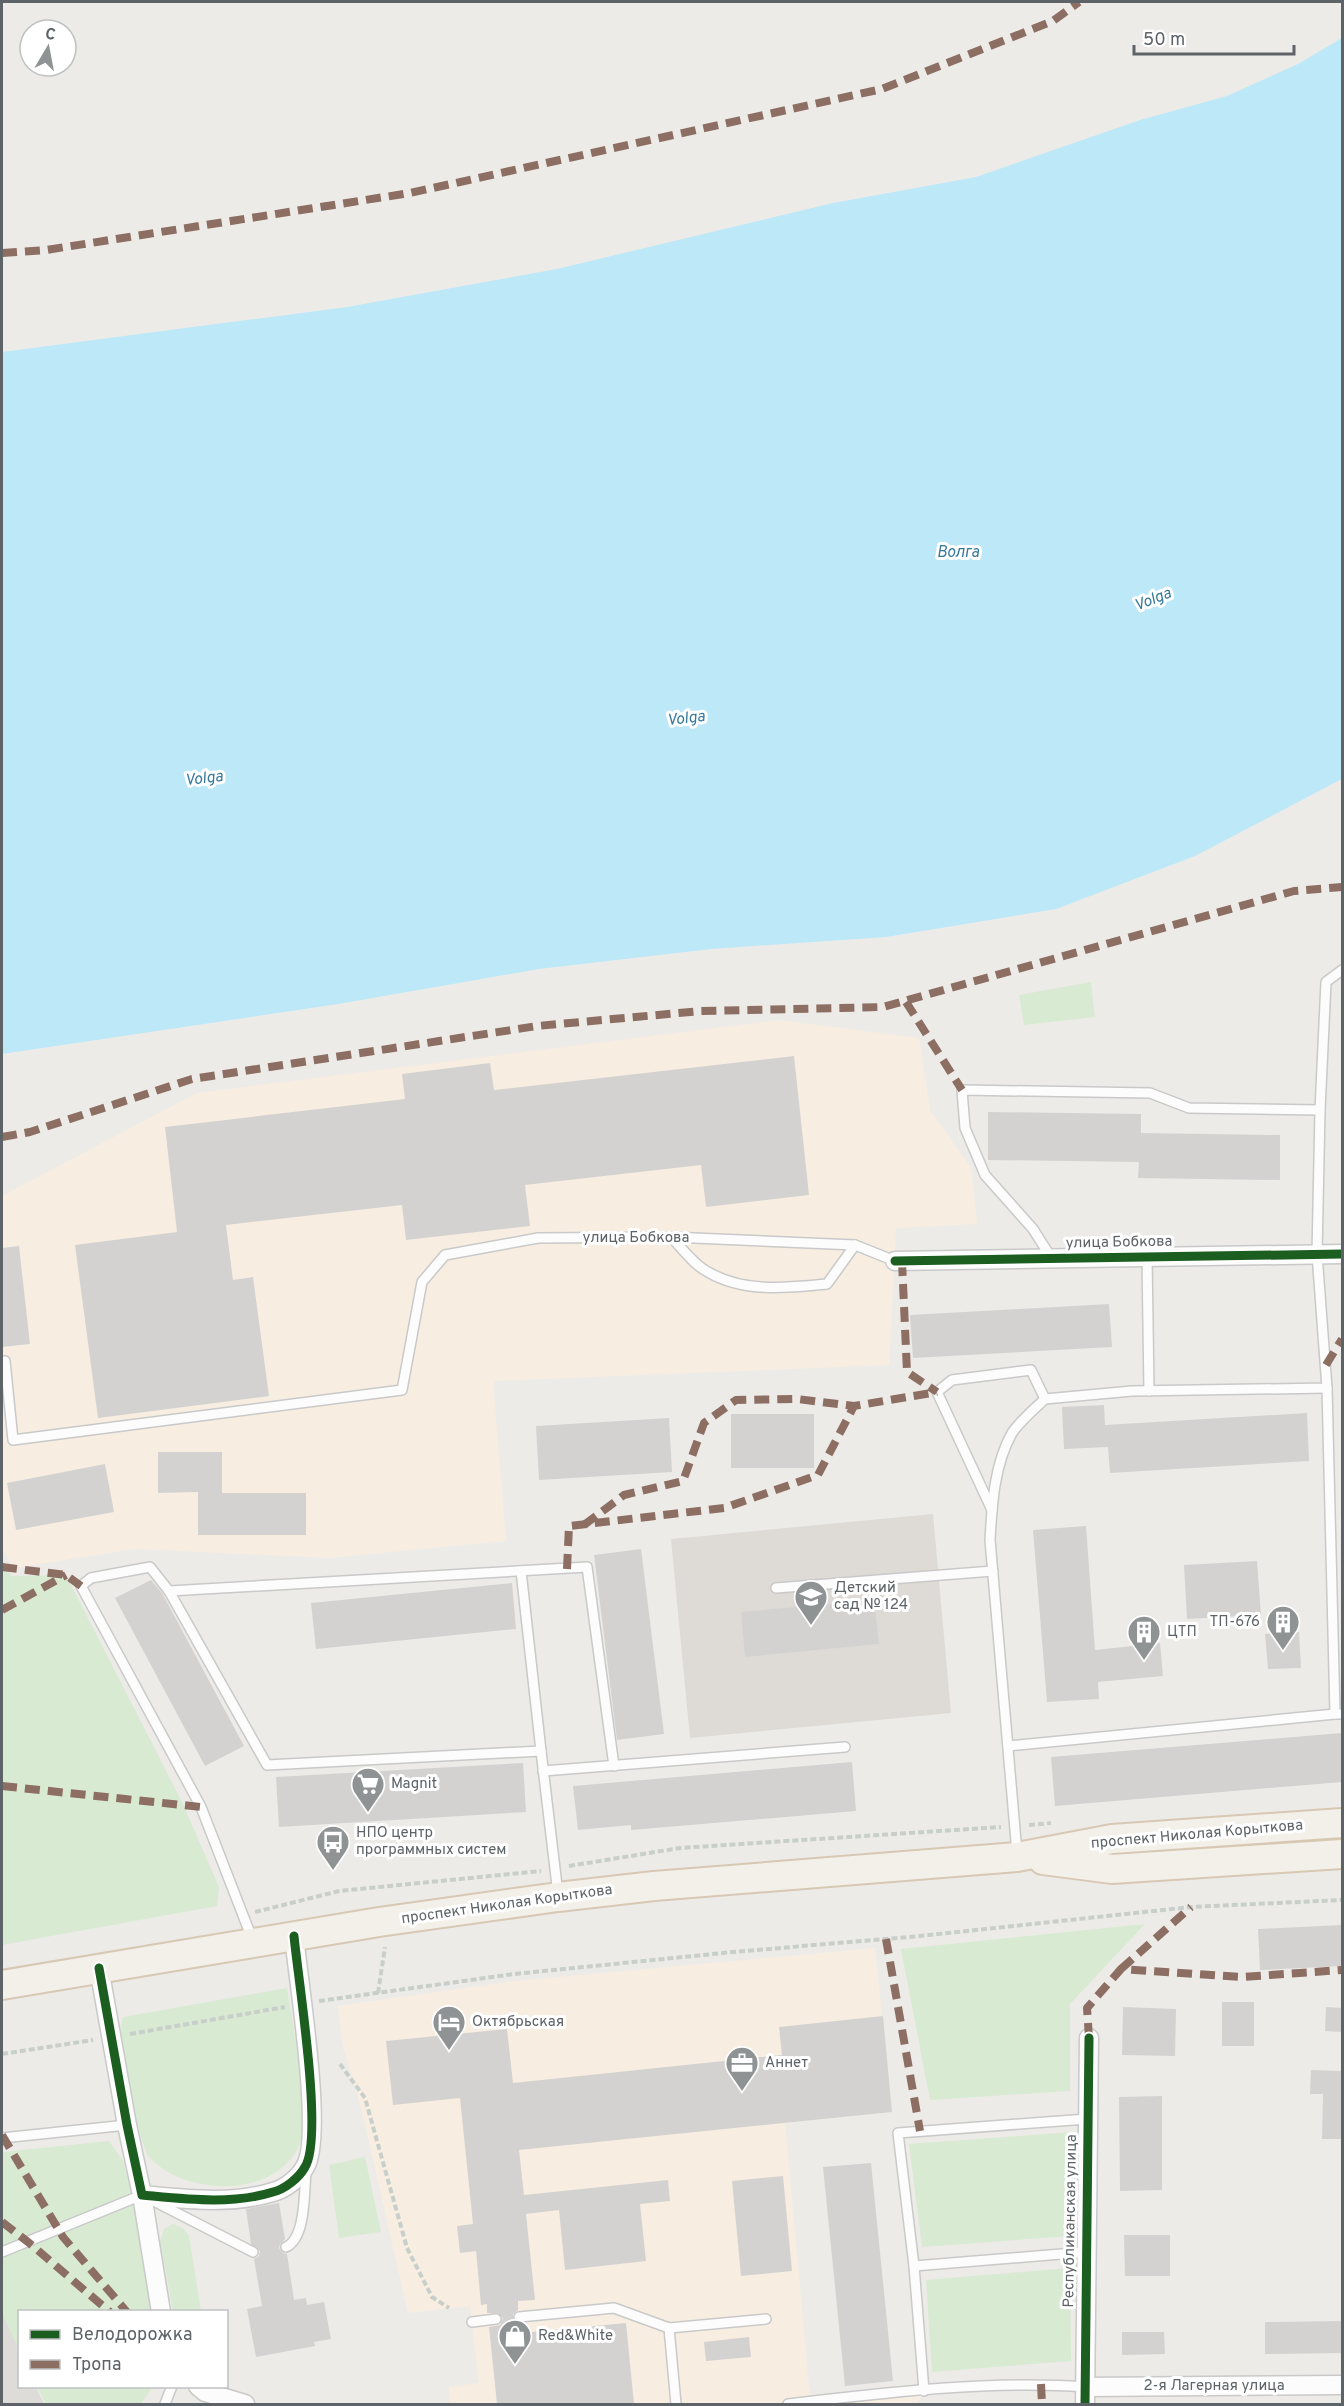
<svg xmlns="http://www.w3.org/2000/svg" width="1344" height="2406" viewBox="0 0 1344 2406" font-family="Overpass,sans-serif">
	<style>
		.commercial { fill: #f7eee1 }
		.industrial { fill: #dedcd9 }
		.education { fill: #dedbd6 }
		.green { fill: #d8ead2 }
		.water { fill: #bce8f8 }
		.building { fill: #d4d2d1 }
		.lines { fill: none; stroke-linecap: round; stroke-linejoin: round }
		.lane-casing { stroke: #c9c9c9; stroke-width: 12 }
		.street-casing { stroke: #c9c9c9; stroke-width: 21 }
		.primary-casing { stroke: #d7c8b4; stroke-width: 32 }
		.path { stroke: #c8cfca; stroke-width: 4; stroke-dasharray: 6 3; stroke-linecap: butt }
		.lane { stroke: #fcfcfc; stroke-width: 9 }
		.street { stroke: #fcfcfc; stroke-width: 18 }
		.primary { stroke: #f3f0e9; stroke-width: 28 }
		.quiet { stroke: #8d6e63; stroke-width: 8; stroke-dasharray: 15 8; stroke-linecap: butt }
		.cycleway-casing { stroke: #fff; stroke-width: 13 }
		.cycleway { stroke: #1b5e20; stroke-width: 9 }
		.labels { text-anchor: middle; dominant-baseline: central; stroke-width: 6; stroke-linejoin: round; paint-order: stroke }
		.street-label { font-size: 15px; fill: #5d6367; stroke: #fff }
		.poi-label { font-size: 15px; fill: #5d6367; stroke: #fff; text-anchor: start }
		.water-label { font-size: 16px; font-style: italic; fill: #34789d; stroke: #fff }
	</style>
	<rect width="100%" height="100%" fill="#edebe8"/>
	<g class="commercial">
		<polygon points="779,1020 919,1038 930,1110 971,1168 977,1224 896,1228 889,1365 493,1381 506,1541 329,1558 135,1549 13,1568 2,1548 2,1196 197,1093"/>
		<polygon points="875,1948 892,2112 785,2123 809,2387 812,2401 924,2391 917,2404 450,2404 449,2387 479,2383 470,2306 408,2313 362,2111 343,2046 338,2006 515,1981"/>
	</g>
	<polygon class="industrial" points="2,2310 19,2350 20,2386 36,2387 44,2404 2,2404"/>
	<polygon class="education" points="933,1514 951,1713 690,1738 671,1539"/>
	<g class="green">
		<polygon points="1091,982 1095,1017 1024,1025 1019,995"/>
		<polygon points="2,1558 11,1576 66,1575 182,1802 219,1887 217,1906 2,1945"/>
		<polygon points="1145,1924 1070,2004 1070,2091 930,2100 901,1949"/>
		<path d="M287 1988C294 2027 300 2066 302 2105 303 2114 305 2124 303 2132 291 2198 189 2200 150 2158 140 2148 122 2057 121 2040 121 2032 121 2025 123 2017Z"/>
		<polygon points="1073,2132 1072,2236 922,2247 909,2144"/>
		<polygon points="109,2141 123,2161 137,2216 151,2311 20,2312 19,2350 2,2313 2,2152"/>
		<polygon points="365,2157 381,2232 339,2238 329,2165"/>
		<polygon points="173,2224 183,2228 189,2236 201,2311 173,2311 160,2241 164,2229"/>
		<polygon points="1070,2268 1071,2361 932,2372 926,2280"/>
		<polygon points="37,2387 152,2387 141,2404 46,2404"/>
	</g>
	<polygon class="water" points="1342,38 1342,779 1195,856 1056,909 886,937 711,949 539,969 338,1004 2,1054 2,352 347,307 557,269 833,203 976,177 1140,120 1227,96 1298,64"/>
	<g class="building">
		<polygon points="794,1056 809,1195 706,1207 701,1165 525,1185 530,1226 406,1240 402,1205 226,1225 233,1280 253,1277 269,1396 98,1418 75,1245 177,1232 165,1127 405,1099 402,1074 490,1063 494,1090"/>
		<polygon points="988,1112 1141,1114 1141,1133 1280,1135 1280,1180 1138,1178 1139,1162 988,1160"/>
		<polygon points="19,1246 30,1344 2,1347 2,1248"/>
		<polygon points="1109,1304 1112,1347 913,1358 910,1315"/>
		<polygon points="1104,1405 1105,1425 1307,1413 1309,1461 1110,1473 1108,1447 1064,1449 1062,1407"/>
		<rect x="731" y="1414" width="83" height="54"/>
		<polygon points="669,1418 672,1472 539,1480 536,1426"/>
		<polygon points="158,1452 222,1452 222,1493 306,1493 306,1535 198,1535 198,1492 158,1493"/>
		<polygon points="105,1464 114,1512 16,1530 7,1483"/>
		<polygon points="1086,1526 1095,1650 1160,1643 1163,1676 1098,1682 1099,1699 1047,1702 1033,1530"/>
		<polygon points="641,1549 664,1734 617,1740 594,1555"/>
		<polygon points="1257,1561 1261,1615 1187,1619 1184,1565"/>
		<polygon points="151,1580 162,1593 244,1746 205,1766 115,1598"/>
		<polygon points="512,1583 516,1629 316,1649 311,1603"/>
		<polygon points="874,1600 879,1644 745,1657 741,1612"/>
		<polygon points="1299,1632 1301,1668 1268,1669 1265,1634"/>
		<polygon points="1342,1733 1342,1782 1055,1806 1051,1757"/>
		<polygon points="852,1762 856,1811 631,1830 631,1825 578,1830 573,1786"/>
		<polygon points="523,1763 526,1812 279,1827 276,1777"/>
		<polygon points="1342,1925 1342,1966 1260,1970 1258,1929"/>
		<rect x="1222" y="2002" width="32" height="44"/>
		<polygon points="1123,2007 1176,2009 1175,2056 1122,2055"/>
		<polygon points="1326,2007 1342,2008 1342,2032 1325,2031"/>
		<polygon points="883,2016 892,2112 519,2150 524,2195 668,2180 670,2201 640,2204 646,2261 565,2270 559,2210 526,2214 535,2300 518,2301 518,2310 513,2314 513,2320 520,2324 521,2333 626,2323 634,2404 497,2404 489,2327 500,2325 503,2318 498,2313 487,2313 487,2304 481,2305 476,2251 460,2253 457,2226 473,2224 460,2098 393,2105 386,2041 507,2029 513,2083 782,2055 779,2027"/>
		<polygon points="1311,2070 1342,2071 1342,2139 1322,2139 1323,2094 1310,2094"/>
		<polygon points="1162,2096 1162,2190 1120,2191 1119,2097"/>
		<polygon points="871,2163 893,2381 845,2386 823,2167"/>
		<polygon points="783,2176 792,2271 741,2276 732,2181"/>
		<polygon points="279,2203 285,2239 280,2244 279,2248 283,2253 287,2254 294,2300 306,2298 307,2305 324,2302 331,2339 314,2342 315,2346 256,2357 247,2309 262,2306 254,2259 259,2256 260,2251 251,2244 246,2209"/>
		<polygon points="1124,2235 1170,2235 1170,2276 1125,2276"/>
		<polygon points="1342,2321 1342,2353 1265,2354 1265,2322"/>
		<polygon points="1122,2332 1164,2332 1165,2354 1122,2355"/>
		<polygon points="749,2337 751,2357 706,2361 704,2342"/>
	</g>
	<g class="lines">
		<defs>
			<g id="lane">
				<polyline points="1320,1110 1326,982 1342,970"/>
				<path d="M671 1237C682 1248 694 1265 708 1272 744 1293 787 1288 827 1284L855 1245"/>
				<polyline points="1147,1257 1149,1391"/>
				<polyline points="5,1361 13,1440 402,1390 422,1282 445,1255 538,1238 671,1237 855,1245 895,1261"/>
				<polyline points="1327,1388 1335,1714 1342,1714"/>
				<polyline points="992,1510 937,1392 952,1380 1031,1370 1045,1399"/>
				<polyline points="521,1571 541,1751"/>
				<polyline points="776,1588 993,1571"/>
				<polyline points="169,1591 587,1567 614,1766"/>
				<polyline points="1008,1746 1335,1714"/>
				<polyline points="543,1771 845,1747"/>
				<path d="M1017 1853 990 1540C992 1505 994 1465 1012 1433 1020 1421 1034 1409 1045 1399L1132 1391 1327 1388 1317 1254 1320 1110 1189 1108 1150 1093 962 1090 965 1128 985 1175 1033 1229 1052 1259"/>
				<polyline points="253,1941 201,1807 81,1586 91,1578 150,1567 169,1591 267,1765 541,1751 558,1894"/>
				<polyline points="2,2138 127,2125"/>
				<path d="M286 2247C306 2238 304 2192 306 2172"/>
				<polyline points="2,2252 142,2195 253,2252"/>
				<polyline points="914,2266 1085,2252"/>
				<polyline points="519,2317 614,2308 669,2328 676,2404"/>
				<polyline points="472,2322 496,2319"/>
				<polyline points="669,2328 766,2319"/>
				<polyline points="924,2391 914,2266 898,2133 1087,2119"/>
				<polyline points="165,2404 172,2386"/>
				<path d="M788 2404C883 2393 989 2380 1085 2387"/>
			</g>
			<g id="street">
				<polyline points="895,1261 1342,1254"/>
				<path d="M99 1968 127 2125 142 2195C185 2199 231 2205 273 2192 285 2189 299 2178 305 2167 324 2137 298 1979 294 1936"/>
				<polyline points="142,2195 161,2312"/>
				<polyline points="198,2386 205,2392 245,2404"/>
				<polyline points="1085,2387 1342,2385"/>
				<polyline points="1085,2404 1089,2038"/>
			</g>
			<g id="primary">
				<polyline points="1043,1860 1112,1869 1342,1854"/>
				<polyline points="2,1985 379,1922 558,1897 654,1886 1017,1857 1112,1839 1342,1823"/>
			</g>
		</defs>
		<use href="#lane" class="lane-casing"/>
		<use href="#street" class="street-casing"/>
		<use href="#primary" class="primary-casing"/>
		<g class="path">
			<polyline points="1029,1825 1051,1823"/>
			<polyline points="569,1866 680,1848 1001,1827"/>
			<polyline points="255,1912 339,1891 541,1871"/>
			<polyline points="378,1993 385,1947"/>
			<polyline points="319,2001 514,1974 733,1952 920,1936 1191,1907 1342,1900"/>
			<polyline points="130,2034 285,2007"/>
			<polyline points="2,2054 93,2040"/>
			<polyline points="340,2064 365,2098 407,2248 432,2297 449,2308"/>
		</g>
		<use href="#lane" class="lane"/>
		<use href="#street" class="street"/>
		<use href="#primary" class="primary"/>
		<g class="quiet">
			<polyline points="2,253 46,250 410,193 882,89 1053,21 1079,2"/>
			<polyline points="906,1002 962,1090"/>
			<polyline points="2,1137 30,1132 192,1079 537,1026 701,1011 883,1007 1294,891 1342,887"/>
			<polyline points="902,1261 907,1372 937,1392"/>
			<polyline points="1326,1365 1342,1339"/>
			<polyline points="584,1525 624,1495 683,1481 704,1423 736,1400 797,1399 854,1406"/>
			<polyline points="2,1567 66,1575 81,1586"/>
			<polyline points="567,1569 569,1526 724,1508 818,1475 854,1406 937,1392"/>
			<polyline points="2,1610 66,1575"/>
			<polyline points="2,1786 201,1807"/>
			<polyline points="886,1939 920,2131"/>
			<polyline points="1121,1969 1191,1907"/>
			<polyline points="1089,2038 1087,2008 1121,1969 1242,1977 1342,1970"/>
			<polyline points="2,2135 63,2237 127,2312"/>
			<polyline points="2,2222 28,2242 110,2312"/>
			<polyline points="1041,2384 1042,2404"/>
		</g>
		<defs>
			<g id="cycleway">
				<polyline points="895,1261 1342,1254"/>
				<path d="M99 1968 127 2125 142 2195C185 2199 231 2205 273 2192 285 2189 299 2178 305 2167 324 2137 298 1979 294 1936"/>
				<polyline points="1085,2404 1089,2038"/>
			</g>
		</defs>
		<use href="#cycleway" class="cycleway-casing"/>
		<use href="#cycleway" class="cycleway"/>
	</g>
	<defs>
		<symbol id="school-pin" viewBox="-11 -11 22 30"><path d="M0 17L-7.5 6A9.5 9.5 0 1 1 7.5 6Z" fill="#8f9394" stroke="#fff"/><path d="M0-5L7-2L0 1L-7-2ZM-4 1L0 2.5L4 1V4Q0 6-4 4Z" fill="#fff"/></symbol>
		<symbol id="building-pin" viewBox="-11 -11 22 30"><path d="M0 17L-7.5 6A9.5 9.5 0 1 1 7.5 6Z" fill="#8f9394" stroke="#fff"/><path d="M-4-6H4V6H1V3H-1V6H-4ZM-2.5-4.3h1.7v1.8h-1.7ZM.8-4.3h1.7v1.8H.8ZM-2.5-1h1.7V.8h-1.7ZM.8-1h1.7V.8H.8Z" fill="#fff"/></symbol>
		<symbol id="supermarket-pin" viewBox="-11 -11 22 30"><path d="M0 17L-7.5 6A9.5 9.5 0 1 1 7.5 6Z" fill="#8f9394" stroke="#fff"/><path d="M-6-5.5h2.5l.6 2H6L4.5 2H-2.5L-4.4-4H-6ZM-1.5 3.2a1.3 1.3 0 1 0 .1 0ZM3 3.2a1.3 1.3 0 1 0 .1 0Z" fill="#fff"/></symbol>
		<symbol id="bus-pin" viewBox="-11 -11 22 30"><path d="M0 17L-7.5 6A9.5 9.5 0 1 1 7.5 6Z" fill="#8f9394" stroke="#fff"/><path d="M-5-6H5V4H4V6H2V4H-2V6H-4V4H-5ZM-3.5-4V0h7V-4ZM-3.5 1.2v1.5H-2V1.2ZM2 1.2v1.5H3.5V1.2Z" fill="#fff"/></symbol>
		<symbol id="hotel-pin" viewBox="-11 -11 22 30"><path d="M0 17L-7.5 6A9.5 9.5 0 1 1 7.5 6Z" fill="#8f9394" stroke="#fff"/><path d="M-6-4.5h1.5V1H6V5H4.5V3h-9V5H-6ZM-4 0a1.8 1.8 0 1 1 3.6 0ZM.5 0V-2.5h3Q6-2.5 6 0Z" fill="#fff"/></symbol>
		<symbol id="office-pin" viewBox="-11 -11 22 30"><path d="M0 17L-7.5 6A9.5 9.5 0 1 1 7.5 6Z" fill="#8f9394" stroke="#fff"/><path d="M-6-3h4V-5.5h4V-3h4V5H-6ZM-1-4.5V-3h2v-1.5ZM-6 0V1H6V0Z" fill="#fff"/></symbol>
		<symbol id="shop-pin" viewBox="-11 -11 22 30"><path d="M0 17L-7.5 6A9.5 9.5 0 1 1 7.5 6Z" fill="#8f9394" stroke="#fff"/><path d="M-5-2.5h2.3a2.7 3.5 0 0 1 5.4 0H5L5.5 6h-11ZM-1.5-2.5h3a1.5 2.3 0 0 0-3 0Z" fill="#fff"/></symbol>
	</defs>
	<g fill-rule="evenodd">
		<use href="#school-pin" x="792" y="1578" width="38" height="52"/>
		<use href="#building-pin" x="1264" y="1603" width="38" height="52"/>
		<use href="#building-pin" x="1125" y="1613" width="38" height="52"/>
		<use href="#supermarket-pin" x="349" y="1765" width="38" height="52"/>
		<use href="#bus-pin" x="314" y="1823" width="38" height="52"/>
		<use href="#hotel-pin" x="430" y="2003" width="38" height="52"/>
		<use href="#office-pin" x="723" y="2044" width="38" height="52"/>
		<use href="#shop-pin" x="496" y="2317" width="38" height="52"/>
	</g>
	<g class="labels">
		<g class="street-label">
			<text x="636" y="1238">улица Бобкова</text>
			<text transform="translate(1119 1243) rotate(-1)">улица Бобкова</text>
			<text transform="translate(1197 1835) rotate(-5)">проспект Николая Корыткова</text>
			<text transform="translate(507 1905) rotate(-8)">проспект Николая Корыткова</text>
			<text transform="translate(1071 2221) rotate(-89)">Республиканская улица</text>
			<text x="1214" y="2386">2-я Лагерная улица</text>
		</g>
		<g class="poi-label">
			<text x="834" y="1588">Детский<tspan x="834" dy="17">сад № 124</tspan></text>
			<text x="1260" y="1622" text-anchor="end">ТП-676</text>
			<text x="1167" y="1632">ЦТП</text>
			<text x="391" y="1784">Magnit</text>
			<text x="356" y="1833">НПО центр<tspan x="356" dy="17">программных систем</tspan></text>
			<text x="472" y="2022">Октябрьская</text>
			<text x="765" y="2063">Аннет</text>
			<text x="538" y="2336">Red&amp;White</text>
		</g>
		<g class="water-label">
			<text x="958" y="553">Волга</text>
			<text transform="translate(1153 600) rotate(-22)">Volga</text>
			<text transform="translate(686 719) rotate(-7)">Volga</text>
			<text transform="translate(204 779) rotate(-7)">Volga</text>
		</g>
	</g>
	<rect width="1344" height="2406" fill="none" stroke="#5d6367" stroke-width="6"/>
	<rect x="18" y="2310" width="210" height="78" fill="#ffffff" stroke="#bec1c2" stroke-width="1.5"/>
	<rect x="30" y="2330" width="30" height="9" fill="#1b5e20" stroke="#bec1c2" stroke-width="1.5"/>
	<text x="72" y="2340" font-size="18" fill="#5d6367">Велодорожка</text>
	<rect x="30" y="2360" width="30" height="9" fill="#8d6e63" stroke="#bec1c2" stroke-width="1.5"/>
	<text x="72" y="2370" font-size="18" fill="#5d6367">Тропа</text>
	<g transform="translate(48 48) rotate(10)"><circle r="28" fill="#ffffff" stroke="#bec1c2" stroke-width="1.5"/>
	<path d="M0-4.5L10 22L0 15L-10 22Z" fill="#8f9394"/>
	<text y="-9" font-size="16" font-weight="bold" text-anchor="middle" fill="#5d6367">С</text>
	</g>
	<path d="M1134 45v9h160v-9" fill="none" stroke="#5d6367" stroke-width="3"/>
	<text x="1143" y="45" font-size="18" fill="#5d6367" stroke="#ffffff" stroke-width="4.5" paint-order="stroke">50 m</text>
</svg>
